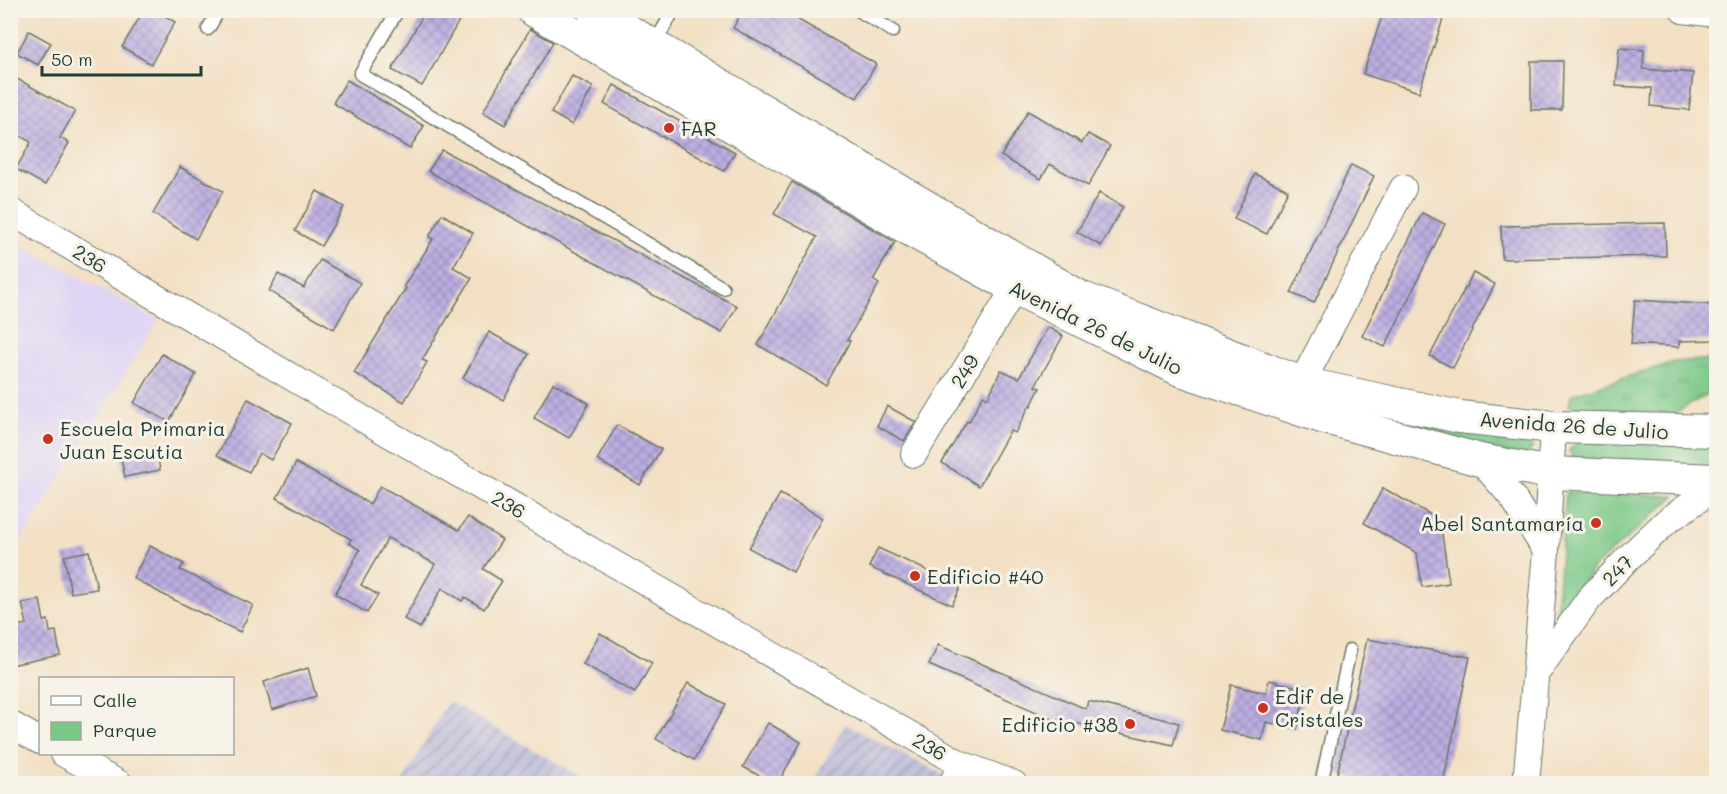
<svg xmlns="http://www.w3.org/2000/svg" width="1727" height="794" viewBox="0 0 1727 794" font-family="Mali,sans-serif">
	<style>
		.built { fill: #dfd5f5 }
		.industrial { fill: url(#industrial-furrows) }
		.grass { fill: url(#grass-tufts); stroke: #4c825e; stroke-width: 1.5 }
		.park { fill: #7ac888; stroke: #4c825e; stroke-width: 1.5 }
		.building { fill: url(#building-cross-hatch) }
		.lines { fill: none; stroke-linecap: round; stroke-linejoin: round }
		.service-casing { stroke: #697666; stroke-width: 15 }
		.minor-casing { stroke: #697666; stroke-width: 28 }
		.tertiary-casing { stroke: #697666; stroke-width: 34 }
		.service { stroke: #fff; stroke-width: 12 }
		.minor { stroke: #fff; stroke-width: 26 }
		.tertiary { stroke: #fff; stroke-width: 32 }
		.poi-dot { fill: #c8321e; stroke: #f7f3e8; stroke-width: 2 }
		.labels { text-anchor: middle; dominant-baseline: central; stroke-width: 6; stroke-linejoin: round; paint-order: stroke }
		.poi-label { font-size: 20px; fill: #1f3d34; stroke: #f7f3e8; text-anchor: start }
		.street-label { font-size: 20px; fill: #1f3d34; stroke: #f7f3e8 }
	</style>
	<defs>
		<pattern id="industrial-furrows" width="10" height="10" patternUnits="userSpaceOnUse" patternTransform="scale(1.5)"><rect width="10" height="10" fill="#c3c1db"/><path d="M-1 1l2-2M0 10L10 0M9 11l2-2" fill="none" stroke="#9e9eb2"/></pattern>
		<pattern id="grass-tufts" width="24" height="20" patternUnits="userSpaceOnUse" patternTransform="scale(1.5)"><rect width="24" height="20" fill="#7ac888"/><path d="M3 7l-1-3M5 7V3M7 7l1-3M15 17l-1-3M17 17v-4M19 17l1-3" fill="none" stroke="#63a470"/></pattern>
		<pattern id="building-cross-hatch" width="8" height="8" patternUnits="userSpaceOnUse" patternTransform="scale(1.5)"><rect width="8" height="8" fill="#bdaee3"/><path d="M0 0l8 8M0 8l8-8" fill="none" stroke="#998fb9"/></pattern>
	</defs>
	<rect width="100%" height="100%" fill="#f7f3e8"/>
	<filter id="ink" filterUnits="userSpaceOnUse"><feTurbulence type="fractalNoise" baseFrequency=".0167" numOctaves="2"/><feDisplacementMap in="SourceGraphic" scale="12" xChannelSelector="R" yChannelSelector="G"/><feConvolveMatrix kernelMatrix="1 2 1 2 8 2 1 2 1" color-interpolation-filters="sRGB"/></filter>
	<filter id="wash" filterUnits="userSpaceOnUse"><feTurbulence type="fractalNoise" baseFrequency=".008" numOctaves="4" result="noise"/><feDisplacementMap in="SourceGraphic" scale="24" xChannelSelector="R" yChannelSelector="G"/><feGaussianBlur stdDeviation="1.35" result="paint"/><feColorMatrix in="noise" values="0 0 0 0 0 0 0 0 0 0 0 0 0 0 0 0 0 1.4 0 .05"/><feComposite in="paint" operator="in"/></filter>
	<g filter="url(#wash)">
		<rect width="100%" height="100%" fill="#f3e0c4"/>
		<polygon class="built" points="11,240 159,320 11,557"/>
		<g class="industrial">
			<polygon points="448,701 592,783 402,783"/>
			<polygon points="845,724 945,776 942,783 812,784"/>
		</g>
		<g class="grass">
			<polygon points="1716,359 1716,389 1674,414 1569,406 1571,395 1674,362"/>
			<polygon points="1418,423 1529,436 1533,447 1525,457 1472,445"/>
			<polygon points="1582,440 1716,443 1716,470 1576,464 1569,450"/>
		</g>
		<polygon class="park" points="1566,492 1675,496 1594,567 1555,624"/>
		<g id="blocks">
			<g class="building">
				<polygon points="144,10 155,10 175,22 151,64 122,47"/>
				<polygon points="426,10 465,10 422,86 392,70"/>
				<polygon points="743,10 781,10 876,64 857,98 733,28"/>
				<polygon points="1384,10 1446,10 1419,92 1363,74"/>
				<polygon points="530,29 553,42 505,125 483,112"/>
				<polygon points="29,31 51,43 38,65 17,53"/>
				<polygon points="1619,48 1644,50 1643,69 1693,73 1689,110 1651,106 1652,88 1616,86"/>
				<polygon points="1531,61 1563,61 1562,110 1531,110"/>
				<polygon points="10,75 75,111 60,138 69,143 45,185 16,169 31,142 10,130"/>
				<polygon points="572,76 593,87 572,125 551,113"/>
				<polygon points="347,80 424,126 410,149 333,103"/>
				<polygon points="614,85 735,152 724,171 604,104"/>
				<polygon points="1028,111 1082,143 1088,134 1110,146 1088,186 1050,164 1041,179 1001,156"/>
				<polygon points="442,150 737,306 722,333 428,171"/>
				<polygon points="1351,165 1374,176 1314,303 1291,293"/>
				<polygon points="180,167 223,191 196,239 153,214"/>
				<polygon points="1255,174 1288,190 1267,234 1234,219"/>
				<polygon points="792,182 895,242 873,280 879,284 847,340 850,341 826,385 758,345 817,237 774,214"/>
				<polygon points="317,191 344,207 321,246 295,231"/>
				<polygon points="1099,193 1123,207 1101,246 1077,232"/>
				<polygon points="1422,213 1445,224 1385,347 1362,336"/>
				<polygon points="442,214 473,233 453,267 472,278 422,360 427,362 404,402 354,373 406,288 404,286 433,239 429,237"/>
				<polygon points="1665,223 1666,256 1502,259 1501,226"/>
				<polygon points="320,260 360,283 334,329 269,291 278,274 304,288"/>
				<polygon points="1473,273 1495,284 1453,368 1430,356"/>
				<polygon points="1635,300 1716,305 1716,340 1679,341 1679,347 1631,344"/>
				<polygon points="1048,327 1063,336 1035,386 1040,388 1031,406 1030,405 1015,433 1010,431 979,486 942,463 967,421 969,422 983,395 988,398 1001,370 1019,378"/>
				<polygon points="489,332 529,354 503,400 463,378"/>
				<polygon points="162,354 196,374 169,422 134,403"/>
				<polygon points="553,383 589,403 569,438 534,418"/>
				<polygon points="248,399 292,423 271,460 259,453 249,472 217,455"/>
				<polygon points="887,406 916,422 904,441 877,426"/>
				<polygon points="617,425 661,449 640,485 597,460"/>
				<polygon points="156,447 160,470 125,477 120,454"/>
				<polygon points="296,463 370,504 380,486 459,530 468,517 502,540 483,569 502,581 484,609 465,597 462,601 442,588 420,628 404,619 435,564 388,538 361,585 378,595 367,613 335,594 360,550 349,543 351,539 277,498"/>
				<polygon points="1383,488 1440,520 1449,583 1422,587 1417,553 1364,523"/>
				<polygon points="780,494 823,518 793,572 749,548"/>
				<polygon points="150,546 184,564 180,570 253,605 240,632 162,594 133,578"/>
				<polygon points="878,548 961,586 952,605 869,567"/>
				<polygon points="89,551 97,589 71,593 64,556"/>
				<polygon points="40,600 44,621 48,620 50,632 56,631 60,655 10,665 10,640 17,639 15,626 27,624 22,603"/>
				<polygon points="600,633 652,663 635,693 583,664"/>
				<polygon points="1367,639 1470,657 1443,783 1388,783 1337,774"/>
				<polygon points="938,645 1086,709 1088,701 1179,723 1173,745 1058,719 1057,721 929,665"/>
				<polygon points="308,668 316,696 272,710 264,682"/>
				<polygon points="1269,680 1306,689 1297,729 1266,722 1262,740 1220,730 1231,685 1266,693"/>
				<polygon points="688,683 726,704 694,760 656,739"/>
				<polygon points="768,723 801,742 778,783 773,783 743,767"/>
			</g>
		</g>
	</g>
	<g filter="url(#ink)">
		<use href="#blocks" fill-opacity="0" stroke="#697666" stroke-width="1.5"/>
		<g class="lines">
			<defs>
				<g id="service">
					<polyline points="398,10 360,74 723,288"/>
					<polyline points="858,10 893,31"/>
					<polyline points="208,29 219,10"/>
					<polyline points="654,44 674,10"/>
					<polyline points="1321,784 1350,650"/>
				</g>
				<g id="minor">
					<polyline points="1683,10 1716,14"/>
					<polyline points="10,211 327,398 961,764 1014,784"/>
					<polyline points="1294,398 1403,188"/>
					<polyline points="914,454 1015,288"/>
					<polyline points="1480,460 1513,498 1546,551"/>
					<polyline points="1537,672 1589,599 1628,558 1667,521 1716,487"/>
					<polyline points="10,724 40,741"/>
					<polyline points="64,754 120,784"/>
					<polyline points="952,784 961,764"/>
					<polyline points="1526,784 1546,551 1553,427"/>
				</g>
				<g id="tertiary">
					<polyline points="533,10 919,235 1015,288 1178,369 1322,417 1480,460 1551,473 1716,480"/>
					<polyline points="593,10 1080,297 1302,383 1460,417 1553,427 1716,431"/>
				</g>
			</defs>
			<use href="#service" class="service-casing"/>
			<use href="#minor" class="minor-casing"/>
			<use href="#tertiary" class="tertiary-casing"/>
			<use href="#service" class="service"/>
			<use href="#minor" class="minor"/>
			<use href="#tertiary" class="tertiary"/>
		</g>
	</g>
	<g class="poi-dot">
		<circle cx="669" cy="128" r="6"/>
		<circle cx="48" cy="439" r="6"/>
		<circle cx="1596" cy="523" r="6"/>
		<circle cx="915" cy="576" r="6"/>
		<circle cx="1263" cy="708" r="6"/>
		<circle cx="1130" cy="724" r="6"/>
	</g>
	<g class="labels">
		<g class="poi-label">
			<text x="681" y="128">FAR</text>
			<text x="60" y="428">Escuela Primaria<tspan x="60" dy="23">Juan Escutia</tspan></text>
			<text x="1584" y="523" text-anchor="end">Abel Santamaría</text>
			<text x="927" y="576">Edificio #40</text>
			<text x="1275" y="696">Edif de<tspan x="1275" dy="23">Cristales</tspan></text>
			<text x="1118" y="724" text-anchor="end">Edificio #38</text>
		</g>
		<g class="street-label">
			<text transform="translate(90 258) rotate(31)">236</text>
			<text transform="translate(1096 327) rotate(26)">Avenida 26 de Julio</text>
			<text transform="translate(964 371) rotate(-59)">249</text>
			<text transform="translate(1574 425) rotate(4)">Avenida 26 de Julio</text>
			<text transform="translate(509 504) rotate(30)">236</text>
			<text transform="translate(1617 570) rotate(-46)">247</text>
			<text transform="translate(930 746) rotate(30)">236</text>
		</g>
	</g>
	<rect width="1727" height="794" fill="none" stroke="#f7f3e8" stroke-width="36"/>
	<rect x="39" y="677" width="195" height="78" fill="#f7f3e8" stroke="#a1aaa0" stroke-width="1.5"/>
	<rect x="51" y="696" width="30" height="9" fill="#ffffff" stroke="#a1aaa0" stroke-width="1.5"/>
	<text x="93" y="707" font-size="18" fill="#1f3d34">Calle</text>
	<rect x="51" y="722" width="30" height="18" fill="#7ac888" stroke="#a1aaa0" stroke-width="1.5"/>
	<text x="93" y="737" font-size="18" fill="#1f3d34">Parque</text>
	<path d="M42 66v9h159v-9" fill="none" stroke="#1f3d34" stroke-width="3"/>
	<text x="51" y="66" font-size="18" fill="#1f3d34" stroke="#f7f3e8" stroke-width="4.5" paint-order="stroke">50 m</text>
</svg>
